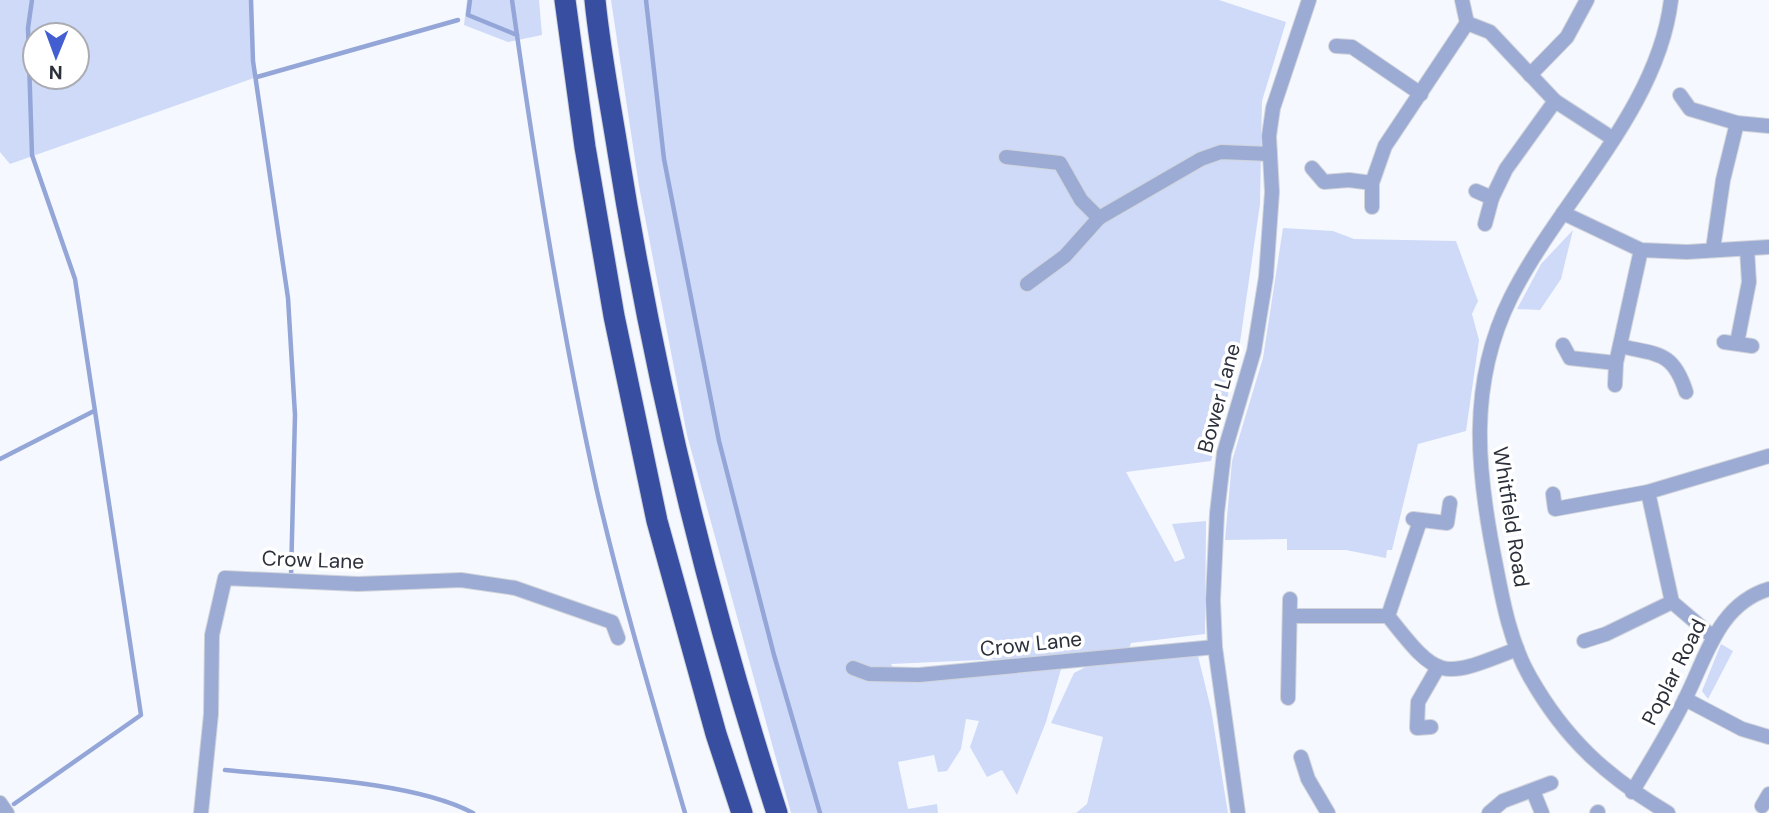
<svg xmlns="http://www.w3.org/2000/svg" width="1769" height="813" viewBox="0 0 1769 813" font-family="'DM Sans',sans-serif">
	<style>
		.green { fill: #cedaf8; fill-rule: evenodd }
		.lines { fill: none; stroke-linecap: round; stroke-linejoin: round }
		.stream { stroke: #94a6d8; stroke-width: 4.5 }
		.minor-casing { stroke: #d1d4db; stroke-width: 16 }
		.motorway-casing { stroke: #d1d4db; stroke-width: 23 }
		.minor { stroke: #9cabd3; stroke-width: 14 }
		.motorway { stroke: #384fa1; stroke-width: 21 }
		.labels { text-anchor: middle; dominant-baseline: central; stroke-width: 7; stroke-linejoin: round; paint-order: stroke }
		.street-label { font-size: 21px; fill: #2b303b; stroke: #fff }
	</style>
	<rect width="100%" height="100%" fill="#f5f8fe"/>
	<g class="green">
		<path d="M0 0H250L253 60 257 77 10 164 0 152ZM35 35H77V77H35Z"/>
		<polygon points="467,0 539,0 542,35 508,42 464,25"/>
		<polygon points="611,0 1219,0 1286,22 1262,101 1260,204 1238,356 1211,461 1126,472 1175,562 1185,558 1172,524 1206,521 1205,634 1131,643 1125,661 1198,656 1211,709 1228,813 1076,813 1087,804 1103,737 1051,723 1074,673 1123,648 1070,656 891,664 899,678 1061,669 1046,722 1017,795 1002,770 987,777 970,747 979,721 966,719 961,749 947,771 938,772 934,755 898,762 908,809 937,804 938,813 791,813 687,435 639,186"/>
		<polygon points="1283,228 1333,231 1354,239 1456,241 1478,301 1472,314 1479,340 1466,431 1418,444 1392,550 1387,550 1386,558 1346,550 1287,550 1287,539 1225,540 1232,461 1263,358"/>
		<polygon points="1573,230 1561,279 1540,310 1517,309 1541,264"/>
		<polygon points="1721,644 1733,651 1708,699 1702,691"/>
	</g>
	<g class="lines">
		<g class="stream">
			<polyline points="251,0 253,61 288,298 295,415 291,577"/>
			<polyline points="470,0 468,15 517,35"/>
			<path d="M512 0C535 164 561 329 597 491 622 599 654 706 685 813"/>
			<polyline points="646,0 664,159 719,441 774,655 820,813"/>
			<polyline points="257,77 458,20"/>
			<polyline points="0,459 94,411"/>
			<path d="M225 770C293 777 414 781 473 813"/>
			<polyline points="14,804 141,715 75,279 32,155 28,28 32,0"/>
		</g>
		<defs>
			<g id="minor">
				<polyline points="1462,0 1467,23"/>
				<polyline points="1336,46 1352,47 1421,94"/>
				<polyline points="1530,75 1567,37 1587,0"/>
				<polyline points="1680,95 1690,109 1737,123 1769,126"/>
				<polyline points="1006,157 1060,163 1081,200 1099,218 1201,159 1221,152 1270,154"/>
				<polyline points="1312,168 1324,182 1349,180 1372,183 1385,146 1467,23 1490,32 1555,101 1612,138"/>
				<polyline points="1476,191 1492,198 1506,169 1555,101"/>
				<polyline points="1372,207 1372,183"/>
				<polyline points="1563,213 1641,250 1687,252 1769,247"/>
				<polyline points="1485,224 1492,198"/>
				<polyline points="1713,249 1723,180 1737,123"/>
				<polyline points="1027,284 1065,256 1099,218"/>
				<polyline points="1724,342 1752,346"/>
				<polyline points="1737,343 1749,282 1747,249"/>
				<polyline points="1563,345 1570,358 1616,363 1641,250"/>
				<path d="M1620 346C1658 355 1673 351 1686 392"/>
				<polyline points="1615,385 1616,363"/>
				<polyline points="1648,492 1672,602 1713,637"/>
				<polyline points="1553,494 1555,509 1648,492 1769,456"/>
				<polyline points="1413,519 1447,523 1450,503"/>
				<polyline points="1291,616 1388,616 1420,521"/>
				<path d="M1388 616C1439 681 1441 679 1517 649"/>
				<polyline points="1584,641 1606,634 1672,602"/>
				<polyline points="853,668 869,674 919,675 1215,647"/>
				<polyline points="1288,698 1290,599"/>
				<polyline points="1685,699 1742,729 1769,737"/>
				<polyline points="1431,727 1417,728 1418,702 1437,669"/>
				<polyline points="1301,757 1308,779 1328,813"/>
				<polyline points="1533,791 1542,813"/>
				<path d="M1632 792C1651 761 1670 730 1686 697 1707 655 1719 604 1769 589"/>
				<polyline points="0,803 7,813"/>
				<polyline points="1762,806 1769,794"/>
				<polyline points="201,813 211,714 212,635 225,578 358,584 461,580 515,588 612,622 618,638"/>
				<polyline points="1238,813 1215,647 1213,600 1217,513 1224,453 1254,351 1266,277 1272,192 1269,136 1273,108 1309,0"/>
				<polyline points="1489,813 1503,801 1551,783"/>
				<polyline points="1597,813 1598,812"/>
				<path d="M1668 813C1607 777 1565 739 1530 677 1511 644 1503 603 1496 566 1477 473 1467 385 1511 297 1559 201 1658 110 1671 0"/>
			</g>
			<g id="motorway">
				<polyline points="565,0 585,147 614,316 657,521 716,734 742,813"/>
				<path d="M595 0C600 51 610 102 618 152 654 377 707 597 777 813"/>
			</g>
		</defs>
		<use href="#minor" class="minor-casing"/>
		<use href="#motorway" class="motorway-casing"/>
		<use href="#minor" class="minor"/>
		<use href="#motorway" class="motorway"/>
	</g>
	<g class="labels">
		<g class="street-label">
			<text transform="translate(1219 398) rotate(-75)">Bower Lane</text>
			<text transform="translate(1511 517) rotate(81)">Whitfield Road</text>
			<text transform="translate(313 560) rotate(2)">Crow Lane</text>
			<text transform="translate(1031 644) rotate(-6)">Crow Lane</text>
			<text transform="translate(1674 672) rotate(-63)">Poplar Road</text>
		</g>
	</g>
	<g transform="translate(56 56) rotate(181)"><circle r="33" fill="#ffffff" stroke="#aaacb1" stroke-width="2"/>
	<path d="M0-5L12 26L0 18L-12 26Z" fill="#425ed1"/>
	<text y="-10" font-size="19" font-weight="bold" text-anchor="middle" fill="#2b303b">N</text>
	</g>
</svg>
